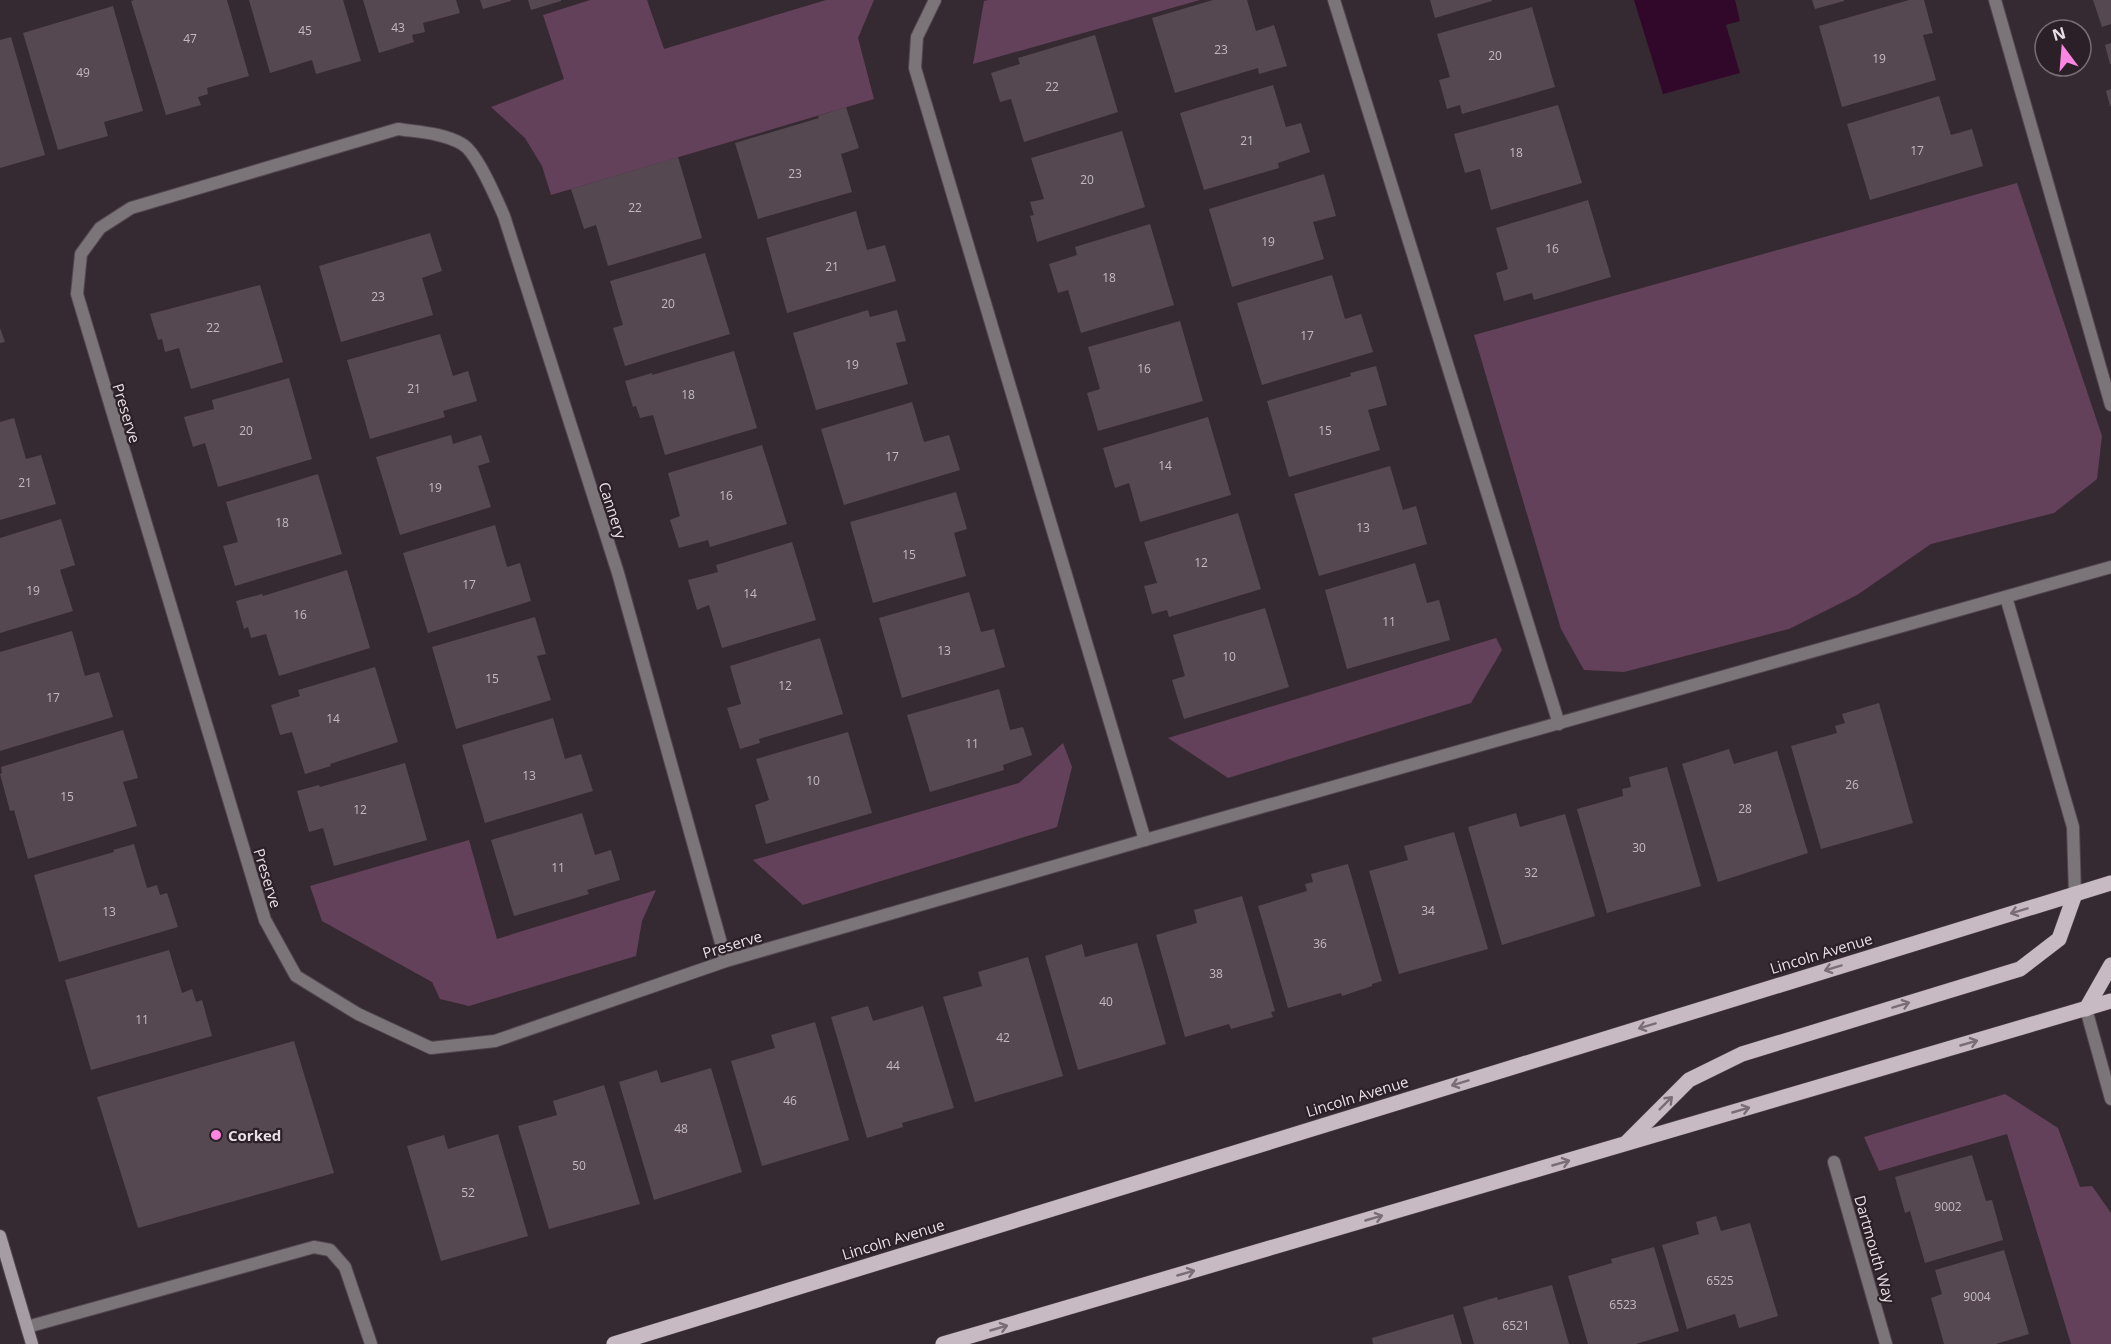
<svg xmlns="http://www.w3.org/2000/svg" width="2111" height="1344" viewBox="0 0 2111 1344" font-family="'Open Sans',sans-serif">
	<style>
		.green { fill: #63415a }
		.water { fill: #32082a }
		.building { fill: #554851 }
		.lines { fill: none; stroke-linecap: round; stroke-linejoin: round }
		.lane-casing { stroke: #52474f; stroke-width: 14 }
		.street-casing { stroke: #52474f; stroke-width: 14 }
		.secondary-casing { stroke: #52474f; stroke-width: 14 }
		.primary-casing { stroke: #52474f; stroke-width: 16 }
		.lane { stroke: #7b7479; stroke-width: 12 }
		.street { stroke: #7b7479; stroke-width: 12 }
		.secondary { stroke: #a69ca3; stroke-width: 12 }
		.primary { stroke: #c7bac3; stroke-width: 15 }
		.oneway { stroke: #7a6d76 }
		.poi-dot { fill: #fd86e2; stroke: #2c2028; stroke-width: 2 }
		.labels { text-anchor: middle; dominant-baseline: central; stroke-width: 4.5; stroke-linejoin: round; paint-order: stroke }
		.number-label { font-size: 12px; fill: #c3bac0 }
		.street-label { font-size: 15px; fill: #e8e0e5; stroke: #2c2028 }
		.poi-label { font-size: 15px; font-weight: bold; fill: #e8e0e5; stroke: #2c2028; text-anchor: start }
	</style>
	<rect width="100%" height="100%" fill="#362a32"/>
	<g class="green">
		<polygon points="590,0 647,0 664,49 826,0 874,0 858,38 874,99 551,195 542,166 525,138 491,107 564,79 543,15"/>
		<polygon points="989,0 1200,0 973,64 984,1"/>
		<polygon points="2017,183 2102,436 2097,479 2054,513 1931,544 1857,595 1789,629 1624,672 1584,670 1561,629 1474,335"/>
		<polygon points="1496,638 1502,650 1471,703 1228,778 1168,738"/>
		<polygon points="1063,743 1072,767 1057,827 803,905 753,860 1019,783"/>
		<polygon points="469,840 497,939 656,890 642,921 636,956 469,1006 440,999 432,982 322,921 310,886"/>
		<polygon points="2005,1094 2058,1128 2080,1187 2092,1186 2111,1213 2111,1344 2071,1344 2007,1134 1879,1171 1864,1137"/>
	</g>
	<polygon class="water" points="1634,0 1735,0 1740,21 1726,25 1740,73 1663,94"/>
	<g class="building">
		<polygon points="134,0 227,0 249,76 207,88 208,94 198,97 201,105 166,115 131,1"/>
		<polygon points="249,0 343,0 361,61 316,74 312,60 270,73"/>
		<polygon points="363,0 456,0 460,13 423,23 425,32 412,35 414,42 379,53"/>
		<polygon points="480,0 511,0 511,1 483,9"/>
		<polygon points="528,0 561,0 561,1 531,10"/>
		<polygon points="1213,0 1247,0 1256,31 1274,25 1287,66 1259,74 1258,68 1175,93 1152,18"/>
		<polygon points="1430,0 1492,0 1492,1 1435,18"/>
		<polygon points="1812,0 1844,0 1844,1 1815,9"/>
		<polygon points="1909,0 1924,0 1933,33 1923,35 1936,80 1842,107 1819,26"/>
		<polygon points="2093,0 2111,0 2111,24 2102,27"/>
		<polygon points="113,6 143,111 104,122 108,136 58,150 23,33"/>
		<polygon points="1532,7 1555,87 1462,114 1460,105 1447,109 1439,80 1450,77 1437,34"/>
		<polygon points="1095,35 1118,112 1024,142 1011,99 1000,102 991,73 1020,64 1018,58"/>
		<polygon points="11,37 45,155 0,168 0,40"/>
		<polygon points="2111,43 2111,64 2110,64 2105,45"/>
		<polygon points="1273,85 1286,127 1301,123 1310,152 1278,163 1279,168 1204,190 1180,113"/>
		<polygon points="2111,89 2111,106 2110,106 2106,91"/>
		<polygon points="1939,96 1951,135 1972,129 1983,166 1870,200 1847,124"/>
		<polygon points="1558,105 1582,183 1491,210 1480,169 1465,173 1454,134"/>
		<polygon points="846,107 859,148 841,154 852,192 758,219 735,143 819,118 818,116"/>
		<polygon points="1122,131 1145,207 1037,242 1030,216 1034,215 1030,202 1044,199 1031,158"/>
		<polygon points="678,157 702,238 608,266 596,225 584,229 571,189"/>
		<polygon points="1324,174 1336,216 1313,222 1324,259 1232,287 1209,209"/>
		<polygon points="1588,200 1611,277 1534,300 1532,293 1504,301 1496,273 1508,269 1496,228"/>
		<polygon points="856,211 867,250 885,245 896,281 787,313 766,238"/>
		<polygon points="1150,224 1174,305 1081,333 1068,290 1058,293 1049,264 1077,255 1075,247"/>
		<polygon points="430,233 442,271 422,278 433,315 341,342 319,266"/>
		<polygon points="705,253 730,334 625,366 613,328 623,325 610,281"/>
		<polygon points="1332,275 1345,319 1361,314 1373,352 1262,385 1237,303"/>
		<polygon points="260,285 283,362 191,389 179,348 165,352 162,339 158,340 150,314"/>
		<polygon points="868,310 870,317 897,310 906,341 896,343 908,384 816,410 793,333"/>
		<polygon points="1180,321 1203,401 1098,431 1087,393 1100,389 1088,347"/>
		<polygon points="0,328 5,342 0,343"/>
		<polygon points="440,334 453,376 468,371 477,401 443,411 445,417 370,439 347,360"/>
		<polygon points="734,351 757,428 665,455 653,415 640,418 636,406 633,407 625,381 652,373 652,375"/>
		<polygon points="1376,366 1387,405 1368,410 1380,450 1289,477 1267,401 1351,376 1350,373"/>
		<polygon points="289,378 312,459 218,487 205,443 193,447 184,417 214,409 212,400"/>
		<polygon points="912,402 924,442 949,435 960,470 844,505 821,429"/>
		<polygon points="1208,417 1231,495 1140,522 1129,483 1115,488 1103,448"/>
		<polygon points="14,418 26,459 41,455 56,504 0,520 0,422"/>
		<polygon points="451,435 453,444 481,435 490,462 478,466 491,507 400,535 376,457"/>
		<polygon points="762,445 787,524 710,547 708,540 679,548 670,520 680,516 668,473"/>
		<polygon points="1390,466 1403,510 1416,506 1427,544 1319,576 1294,494"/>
		<polygon points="318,474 342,554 235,586 223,546 238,542 226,502"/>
		<polygon points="956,492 967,529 954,533 966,576 873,603 850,522"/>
		<polygon points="1238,513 1261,589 1169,617 1167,610 1152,614 1144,586 1157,583 1144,542"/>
		<polygon points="61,519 75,565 60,570 73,611 0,633 0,538"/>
		<polygon points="495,525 507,567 520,563 531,601 428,633 403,553"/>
		<polygon points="792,542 816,620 722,648 709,605 697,610 688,580 718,572 716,565"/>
		<polygon points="1415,563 1427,603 1439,600 1450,640 1347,669 1325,590"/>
		<polygon points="347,570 370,648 279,676 266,634 251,638 248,627 244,629 236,601 262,594 263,596"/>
		<polygon points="969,592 981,632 994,629 1005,667 902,698 879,618"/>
		<polygon points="1265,608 1289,687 1184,719 1172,680 1185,676 1173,635"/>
		<polygon points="535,617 546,654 537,656 551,700 456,729 432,647"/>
		<polygon points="72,631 85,676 99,672 113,717 0,751 0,652"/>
		<polygon points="820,638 843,714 759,739 760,743 740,749 727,708 741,704 730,666"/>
		<polygon points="375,667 398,742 330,764 331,766 305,774 292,732 280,735 271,705 300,696 298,690"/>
		<polygon points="999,689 1010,730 1023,727 1032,755 1003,765 1004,770 930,792 907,715"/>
		<polygon points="1879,703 1913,823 1821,849 1791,746 1837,733 1835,726 1845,723 1842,714"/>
		<polygon points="553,718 565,759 581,754 593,791 485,823 462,745"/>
		<polygon points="123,730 138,778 123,782 137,826 28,859 14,810 10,811 0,774 2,773 1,767"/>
		<polygon points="848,732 872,813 766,844 755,805 769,800 756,759"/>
		<polygon points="1729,749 1734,764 1777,751 1808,853 1718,882 1682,764"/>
		<polygon points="405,763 427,840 334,866 323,828 309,832 297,791 319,785 320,787"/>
		<polygon points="1667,767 1701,886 1607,913 1577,809 1623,796 1622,789 1631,787 1629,777"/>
		<polygon points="582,813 595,855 611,850 620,880 587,890 589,894 514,916 491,840"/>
		<polygon points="1516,813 1520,827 1565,814 1595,916 1502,945 1468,827"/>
		<polygon points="1454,832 1488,949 1399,974 1369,871 1408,860 1404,846"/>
		<polygon points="134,844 147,888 157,885 160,895 167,893 178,927 59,962 34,875 114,852 113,850"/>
		<polygon points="1348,864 1382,981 1372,984 1372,986 1342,996 1341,993 1288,1008 1258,906 1307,891 1305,884 1313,882 1311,874"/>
		<polygon points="1242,896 1275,1011 1271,1012 1273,1017 1231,1029 1229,1024 1185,1037 1156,935 1197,923 1194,910"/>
		<polygon points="1137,943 1166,1044 1078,1070 1045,956 1082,944 1085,957"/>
		<polygon points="169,950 182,993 192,989 196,1002 202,1000 212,1036 91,1070 65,980"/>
		<polygon points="1028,957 1063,1076 975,1102 943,997 982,986 978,972"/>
		<polygon points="868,1006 873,1021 923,1006 954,1108 902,1123 903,1127 867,1138 831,1017"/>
		<polygon points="815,1022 849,1140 762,1166 731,1061 775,1048 771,1035"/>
		<polygon points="294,1041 334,1173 138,1228 97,1097"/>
		<polygon points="711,1068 742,1172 654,1200 619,1082 657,1070 661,1083"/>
		<polygon points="604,1085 640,1204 549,1229 518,1126 557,1115 553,1101"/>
		<polygon points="498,1134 528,1236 441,1261 407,1146 444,1135 448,1149"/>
		<polygon points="1972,1155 1986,1201 1992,1200 2003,1240 1925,1263 1910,1211 1905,1213 1895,1177"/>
		<polygon points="1716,1216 1721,1231 1750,1223 1778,1316 1739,1328 1735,1314 1687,1329 1662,1245 1699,1234 1696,1222"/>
		<polygon points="1654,1247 1679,1331 1636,1344 1588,1344 1568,1276 1612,1263 1611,1259"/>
		<polygon points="2004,1250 2029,1334 1996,1344 1944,1344 1931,1298 1942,1294 1935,1270"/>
		<polygon points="1552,1285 1569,1344 1474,1344 1463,1307 1497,1297 1498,1300"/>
		<polygon points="1453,1314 1462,1344 1373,1344 1372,1338"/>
	</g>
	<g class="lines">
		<defs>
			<polyline id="lane" points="27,1327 314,1247 330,1250 345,1267 371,1344"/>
			<g id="street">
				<polyline points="935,0 917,37 915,68 1145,840 2111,567"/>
				<polyline points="1334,0 1559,724"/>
				<polyline points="1995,0 2111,405"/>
				<polyline points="2006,597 2073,827 2075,894"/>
				<path d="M726 961 618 573 504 216C497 200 477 152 462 144 444 133 418 132 398 129L131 208 100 228 81 254 77 294 265 920 296 976 358 1014 431 1048 495 1041 726 961 1145 840"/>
				<polyline points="2086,1009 2111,1099"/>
				<polyline points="1834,1162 1886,1344"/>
			</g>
			<polyline id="secondary" points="0,1236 32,1344"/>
			<g id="primary">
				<polyline points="2086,1009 2111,965"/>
				<polyline points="1627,1142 1689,1080 1742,1054 2020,969 2059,939 2075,894"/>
				<polyline points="614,1344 2111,883"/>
				<polyline points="943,1344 2111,1001"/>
			</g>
		</defs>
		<use href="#lane" class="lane-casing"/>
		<use href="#street" class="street-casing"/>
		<use href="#secondary" class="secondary-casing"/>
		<use href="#primary" class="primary-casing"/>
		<use href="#lane" class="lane"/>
		<use href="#street" class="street"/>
		<use href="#secondary" class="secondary"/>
		<use href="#primary" class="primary"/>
	</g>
	<defs><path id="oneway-shaft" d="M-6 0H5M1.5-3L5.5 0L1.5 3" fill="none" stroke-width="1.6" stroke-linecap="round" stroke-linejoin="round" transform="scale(1.5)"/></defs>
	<g class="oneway">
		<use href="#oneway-shaft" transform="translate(2019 911) rotate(163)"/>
		<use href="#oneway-shaft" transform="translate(1833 968) rotate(163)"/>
		<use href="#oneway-shaft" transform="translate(1901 1005) rotate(-17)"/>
		<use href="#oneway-shaft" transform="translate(1647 1026) rotate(163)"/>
		<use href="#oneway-shaft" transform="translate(1969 1043) rotate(-16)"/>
		<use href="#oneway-shaft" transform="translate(1460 1083) rotate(163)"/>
		<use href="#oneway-shaft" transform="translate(1666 1103) rotate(-45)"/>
		<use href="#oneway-shaft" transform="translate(1741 1110) rotate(-16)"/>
		<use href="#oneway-shaft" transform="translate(1561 1163) rotate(-16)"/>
		<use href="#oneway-shaft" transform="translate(1374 1218) rotate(-16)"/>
		<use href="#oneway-shaft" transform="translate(1186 1273) rotate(-16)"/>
		<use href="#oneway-shaft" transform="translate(999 1328) rotate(-16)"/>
	</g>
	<circle class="poi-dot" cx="216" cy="1135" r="6"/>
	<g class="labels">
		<g class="number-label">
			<text x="398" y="27">43</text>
			<text x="305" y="30">45</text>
			<text x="190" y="38">47</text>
			<text x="1221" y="49">23</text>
			<text x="1495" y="55">20</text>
			<text x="1879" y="58">19</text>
			<text x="83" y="72">49</text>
			<text x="1052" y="86">22</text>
			<text x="1247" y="140">21</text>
			<text x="1917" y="150">17</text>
			<text x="1516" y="152">18</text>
			<text x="795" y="173">23</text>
			<text x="1087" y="179">20</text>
			<text x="635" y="207">22</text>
			<text x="1268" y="241">19</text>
			<text x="1552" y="248">16</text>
			<text x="832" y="266">21</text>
			<text x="1109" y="277">18</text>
			<text x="378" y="296">23</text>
			<text x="668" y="303">20</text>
			<text x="213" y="327">22</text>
			<text x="1307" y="335">17</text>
			<text x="852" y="364">19</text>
			<text x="1144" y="368">16</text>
			<text x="414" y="388">21</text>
			<text x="688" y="394">18</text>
			<text x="246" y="430">20</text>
			<text x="1325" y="430">15</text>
			<text x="892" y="456">17</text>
			<text x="1165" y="465">14</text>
			<text x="25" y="482">21</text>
			<text x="435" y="487">19</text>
			<text x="726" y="495">16</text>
			<text x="282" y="522">18</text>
			<text x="1363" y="527">13</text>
			<text x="909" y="554">15</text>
			<text x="1201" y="562">12</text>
			<text x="469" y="584">17</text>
			<text x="33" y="590">19</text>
			<text x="750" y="593">14</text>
			<text x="300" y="614">16</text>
			<text x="1389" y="621">11</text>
			<text x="944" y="650">13</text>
			<text x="1229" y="656">10</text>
			<text x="492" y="678">15</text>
			<text x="785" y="685">12</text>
			<text x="53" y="697">17</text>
			<text x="333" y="718">14</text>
			<text x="972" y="743">11</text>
			<text x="529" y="775">13</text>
			<text x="813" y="780">10</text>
			<text x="1852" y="784">26</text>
			<text x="67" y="796">15</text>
			<text x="1745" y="808">28</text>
			<text x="360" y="809">12</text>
			<text x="1639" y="847">30</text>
			<text x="558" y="867">11</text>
			<text x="1531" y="872">32</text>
			<text x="1428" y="910">34</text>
			<text x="109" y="911">13</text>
			<text x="1320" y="943">36</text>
			<text x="1216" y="973">38</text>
			<text x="1106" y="1001">40</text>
			<text x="142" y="1019">11</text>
			<text x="1003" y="1037">42</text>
			<text x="893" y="1065">44</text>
			<text x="790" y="1100">46</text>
			<text x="681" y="1128">48</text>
			<text x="579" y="1165">50</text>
			<text x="468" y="1192">52</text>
			<text x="1948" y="1206">9002</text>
			<text x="1720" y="1280">6525</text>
			<text x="1977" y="1296">9004</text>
			<text x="1623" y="1304">6523</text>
			<text x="1516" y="1325">6521</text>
		</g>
		<g class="street-label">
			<text transform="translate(127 413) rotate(73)">Preserve</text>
			<text transform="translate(613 510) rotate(72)">Cannery</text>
			<text transform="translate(268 878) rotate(73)">Preserve</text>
			<text transform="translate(732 944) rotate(-17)">Preserve</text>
			<text transform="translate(1821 953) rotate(-17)">Lincoln Avenue</text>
			<text transform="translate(1357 1096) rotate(-17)">Lincoln Avenue</text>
			<text transform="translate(893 1239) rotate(-17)">Lincoln Avenue</text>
			<text transform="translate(1875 1249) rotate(74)">Dartmouth Way</text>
		</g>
		<g class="poi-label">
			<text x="228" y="1135">Corked</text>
		</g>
	</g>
	<g transform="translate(2063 48) rotate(344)"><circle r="28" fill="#2c2028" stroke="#776d74" stroke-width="1.5"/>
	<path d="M0-4.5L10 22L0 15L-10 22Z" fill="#fd86e2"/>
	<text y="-9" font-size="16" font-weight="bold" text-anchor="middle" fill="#e8e0e5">N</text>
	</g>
</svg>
